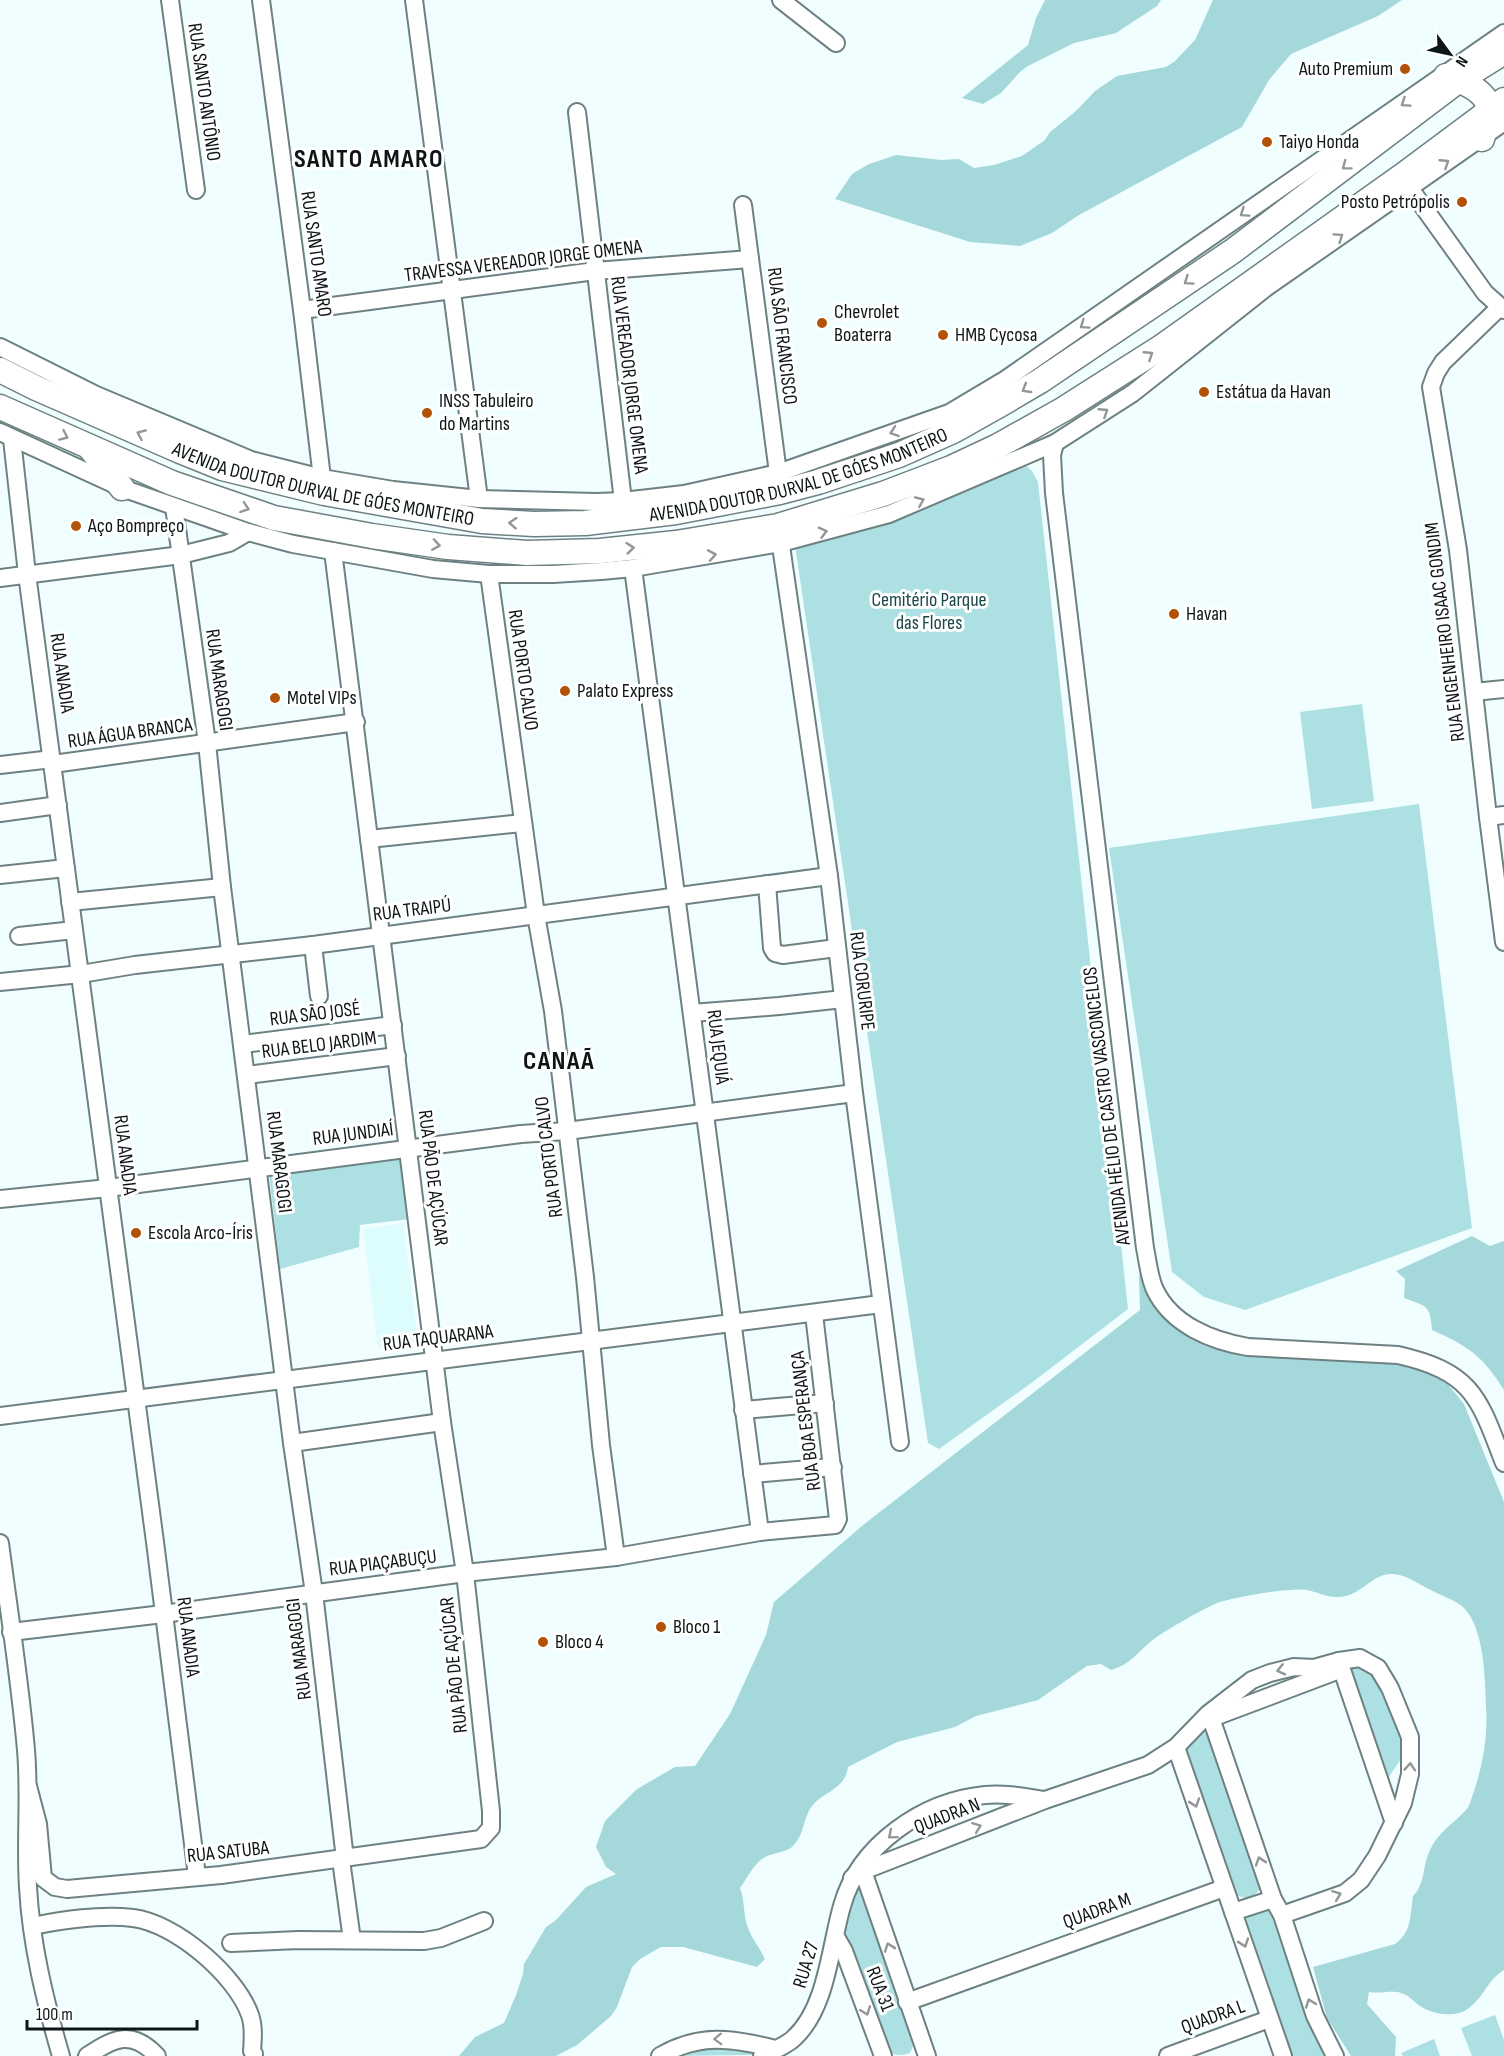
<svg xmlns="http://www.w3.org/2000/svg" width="1504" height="2056" viewBox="0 0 1504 2056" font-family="'Sofia Sans Condensed',sans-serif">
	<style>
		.built { fill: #dcfcfd }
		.green { fill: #ace0e2 }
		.forest { fill: #a4d8db }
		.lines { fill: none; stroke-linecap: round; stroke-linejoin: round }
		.minor-casing { stroke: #6e8182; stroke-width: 20 }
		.highway-casing { stroke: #6e8182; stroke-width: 27 }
		.minor { stroke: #fff; stroke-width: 16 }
		.highway { stroke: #fff; stroke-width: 24 }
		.oneway { stroke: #939696 }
		.poi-dot { fill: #b15206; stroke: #fff; stroke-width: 2 }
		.labels { text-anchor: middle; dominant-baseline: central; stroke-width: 6; stroke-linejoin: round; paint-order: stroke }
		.poi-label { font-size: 20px; fill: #0e1516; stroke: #fff; text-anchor: start }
		.street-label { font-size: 20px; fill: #0e1516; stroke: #fff }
		.park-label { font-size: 20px; fill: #18474a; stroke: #fff }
		.district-label { font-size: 26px; font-weight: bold; letter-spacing: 1.5px; fill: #0e1516; stroke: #fff }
	</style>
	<rect width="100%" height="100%" fill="#f1feff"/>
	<polygon class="built" points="403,1223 418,1342 378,1347 363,1229"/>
	<g class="green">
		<polygon points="1021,461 1032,471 1038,482 1128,1309 1030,1384 939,1449 928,1443 792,525"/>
		<polygon points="1362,704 1374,801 1312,809 1300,712"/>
		<polygon points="1419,804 1472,1228 1245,1310 1204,1297 1172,1272 1109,848"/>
		<polygon points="402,1158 410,1219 360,1225 359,1247 280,1269 269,1174"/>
		<polygon points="1352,1663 1376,1674 1388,1695 1404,1746 1401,1759 1384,1784 1345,1665"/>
		<path d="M1205 1732 1212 1738 1261 1887C1254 1899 1246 1900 1234 1894L1186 1752 1188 1743 1196 1733Z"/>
		<path d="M857 1878 914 2044 910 2053C900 2056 895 2056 886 2050L842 1924Z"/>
		<polygon points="1268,1909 1274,1915 1325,2056 1291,2056 1246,1927 1245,1920 1251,1913"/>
		<polygon points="1495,2015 1504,2040 1504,2056 1472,2056 1461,2028"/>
		<polygon points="1434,2039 1440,2056 1403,2056 1401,2053"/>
		<polygon points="693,2047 741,2048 753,2055 671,2056"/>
	</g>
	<g class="forest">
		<polygon points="1045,0 1161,0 1157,6 1116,33 1074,43 1028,66 1021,71 1001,93 983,104 962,98 1028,45 1036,18"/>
		<polygon points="1213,0 1402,0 1378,16 1291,54 1269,80 1242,127 1079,215 1052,233 1020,246 970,242 835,199 852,174 869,164 896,155 941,160 959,159 974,168 994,165 1022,156 1045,140 1050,132 1076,111 1095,91 1117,76 1166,67 1175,61 1195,40"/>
		<path d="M1472 1236 1490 1246 1504 1241V1390C1483 1356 1468 1346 1432 1330 1430 1303 1426 1307 1404 1298L1405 1279 1396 1271Z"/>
		<path d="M1142 1266 1199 1340 1415 1363 1447 1383 1464 1404 1504 1502V1970C1488 1979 1484 1997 1469 2008 1457 2018 1433 2015 1420 2006 1413 2001 1410 1996 1401 1993 1392 1990 1379 1994 1369 1992L1367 2004 1396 2037 1395 2056H1351L1327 2018 1313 1967 1395 1944C1412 1932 1410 1915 1413 1896 1426 1883 1422 1866 1430 1850 1438 1832 1453 1824 1466 1810 1470 1806 1471 1799 1473 1794 1483 1765 1488 1736 1486 1705 1485 1677 1484 1630 1465 1609 1457 1600 1439 1595 1429 1589 1418 1584 1404 1573 1391 1574 1372 1574 1360 1597 1338 1597 1324 1597 1318 1592 1307 1590 1291 1587 1233 1597 1217 1603 1201 1610 1168 1629 1154 1639 1137 1652 1132 1664 1111 1670L1101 1664 1087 1666 1038 1700 976 1716 955 1727 897 1742 848 1767C845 1790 825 1790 812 1806 803 1818 804 1837 792 1847 783 1854 771 1852 762 1859 753 1865 746 1880 740 1888 745 1901 743 1915 748 1928 752 1939 760 1948 765 1959L757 1967 683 1947H661L640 1959 632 1967 617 2007 611 2016 577 2045 556 2056H459L475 2037 504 2023 516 1995 523 1974 524 1964 546 1927 556 1920 586 1887 616 1874 606 1867 596 1847 605 1821 637 1789 675 1767 695 1766 730 1714 766 1635 774 1602 863 1525 1140 1310 1139 1277Z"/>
	</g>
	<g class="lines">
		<defs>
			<g id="minor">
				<polyline points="170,0 196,190"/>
				<polyline points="261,0 302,310 322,478"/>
				<polyline points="414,0 479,499"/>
				<polyline points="781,0 836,43"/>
				<polyline points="577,112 623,501"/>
				<polyline points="1409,187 1485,293 1504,310"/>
				<polyline points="743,205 778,473"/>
				<polyline points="1500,307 1443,362 1436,373 1431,387 1458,550 1488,817 1504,942"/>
				<polyline points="302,310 595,271 750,259"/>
				<polyline points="0,347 96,395 251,460 322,478 393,490 479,499 596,502 623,501 684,494 778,473 949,413 1006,379 1504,33"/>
				<polyline points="0,432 122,488 248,532 293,544 433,569 489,574 553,574 601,571 633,568 781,543 889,514 1055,443 1133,393 1267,287 1504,122"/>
				<polyline points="12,439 27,574 155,1542 197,1876"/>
				<path d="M1055 443 1052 455 1054 493 1145 1248C1148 1262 1149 1277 1155 1290 1172 1325 1212 1341 1248 1347L1398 1355C1473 1372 1479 1398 1504 1463"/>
				<polyline points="174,507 207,743 222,887 292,1443 314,1593 345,1859"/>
				<polyline points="779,532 829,876 854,1093 900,1442"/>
				<polyline points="633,568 760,1532"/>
				<polyline points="489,574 536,915 553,1011 585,1277 601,1445 616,1557"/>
				<polyline points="0,578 181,555 229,543 248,532"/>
				<polyline points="1474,692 1504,689"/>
				<polyline points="53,764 356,722"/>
				<polyline points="0,765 52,759"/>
				<polyline points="0,813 58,805"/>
				<polyline points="1488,817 1504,815"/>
				<polyline points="369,839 522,823"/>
				<polyline points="0,875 66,868"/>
				<polyline points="767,884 772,948 775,953 783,955 836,948"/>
				<polyline points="70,902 222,887"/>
				<polyline points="19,936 74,930"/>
				<polyline points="313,945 319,996"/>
				<polyline points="0,982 81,974 135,965 313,945 829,876"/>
				<polyline points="692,1013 779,1006 843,999"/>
				<polyline points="243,1044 393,1025"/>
				<polyline points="247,1075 397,1056"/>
				<polyline points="0,1199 108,1188 521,1134 567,1131 854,1093"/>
				<polyline points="743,1410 825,1403"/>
				<polyline points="0,1416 881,1304"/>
				<polyline points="292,1443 442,1422"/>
				<polyline points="752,1474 833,1467"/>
				<path d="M0 1543C9 1612 20 1681 26 1750 30 1796 25 1841 28 1887 31 1944 45 2001 61 2056"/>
				<polyline points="11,1632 163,1614 465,1573 616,1557 760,1532 835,1525 838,1519 814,1314"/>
				<polyline points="1339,1661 1394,1823"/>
				<polyline points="1211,1718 1273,1899 1282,1915 1315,2016 1335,2056"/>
				<polyline points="1212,1718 1334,1672"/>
				<polyline points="1176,1747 1283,2056"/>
				<polyline points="28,1786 38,1824 43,1878 55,1887 67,1889 221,1875 481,1839 491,1828 491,1811 465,1573 442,1422 333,551"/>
				<polyline points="341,1860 352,1940"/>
				<polyline points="867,1860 863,1871 927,2056"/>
				<polyline points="852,1878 863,1871 1045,1800 1148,1765 1176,1747 1208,1714 1252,1680 1270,1673 1294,1667 1314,1668 1339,1661 1360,1658 1378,1668 1390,1688 1410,1737 1410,1774 1403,1803 1377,1856 1361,1880 1345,1893 1282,1915"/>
				<polyline points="1233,1912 1273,1899"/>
				<path d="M32 1926C63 1920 100 1914 133 1918 175 1923 236 1975 250 2015 254 2026 253 2039 252 2051L254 2054"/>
				<polyline points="836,1937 844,1951 883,2056"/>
				<polyline points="231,1943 298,1940 424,1941 441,1938 484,1921"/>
				<polyline points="907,2002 1224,1888"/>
				<path d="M87 2056C114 2038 132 2029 157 2056"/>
				<path d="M660 2056C699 2033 733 2038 775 2049"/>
				<path d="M762 2056C772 2051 786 2046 794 2038 827 2008 830 1947 842 1906 859 1845 923 1801 985 1795 1005 1793 1025 1797 1044 1800"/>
				<polyline points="1168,2056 1269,2019"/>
			</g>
			<g id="highway">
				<path d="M1446 76C1462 81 1488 91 1489 110 1490 118 1484 131 1482 139"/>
				<path id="s1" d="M0 370 36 388 180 451 222 468 324 493 482 521 534 524 585 523 676 512 780 492 818 482 899 455 953 431 1001 404 1040 381 1233 251 1459 80 1504 52"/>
				<polyline points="0,407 172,483 274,518 372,536 448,547 527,553 600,551 676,543 778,526 883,494 951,468 998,446 1064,409 1160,348 1402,176 1504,100"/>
				<polyline points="91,449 122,488"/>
			</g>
		</defs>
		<use href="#minor" class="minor-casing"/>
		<use href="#highway" class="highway-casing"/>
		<use href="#minor" class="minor"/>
		<use href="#highway" class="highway"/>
	</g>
	<defs><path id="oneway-chevron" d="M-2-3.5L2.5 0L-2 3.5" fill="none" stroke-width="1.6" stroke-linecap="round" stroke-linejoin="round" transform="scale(1.5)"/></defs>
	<g class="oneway">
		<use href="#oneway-chevron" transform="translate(1405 103) rotate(146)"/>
		<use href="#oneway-chevron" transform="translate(1445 163) rotate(-33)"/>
		<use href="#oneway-chevron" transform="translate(1346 166) rotate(143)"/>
		<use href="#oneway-chevron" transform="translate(1244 213) rotate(146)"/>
		<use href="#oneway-chevron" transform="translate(1339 237) rotate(-35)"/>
		<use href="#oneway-chevron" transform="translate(1188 281) rotate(146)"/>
		<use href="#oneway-chevron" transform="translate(1084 325) rotate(145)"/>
		<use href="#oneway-chevron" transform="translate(1149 355) rotate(-33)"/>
		<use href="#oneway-chevron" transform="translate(1026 389) rotate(149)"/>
		<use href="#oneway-chevron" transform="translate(1104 412) rotate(-33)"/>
		<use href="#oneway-chevron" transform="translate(894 432) rotate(161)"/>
		<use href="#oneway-chevron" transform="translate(141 434) rotate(-156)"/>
		<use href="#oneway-chevron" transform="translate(64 436) rotate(24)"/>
		<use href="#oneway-chevron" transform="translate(920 501) rotate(-23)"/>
		<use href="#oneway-chevron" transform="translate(245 508) rotate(19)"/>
		<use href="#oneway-chevron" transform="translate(513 523) rotate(-176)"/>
		<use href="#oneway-chevron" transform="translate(823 532) rotate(-15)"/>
		<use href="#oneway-chevron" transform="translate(436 545) rotate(9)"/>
		<use href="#oneway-chevron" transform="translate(630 548) rotate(-6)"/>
		<use href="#oneway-chevron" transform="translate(712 555) rotate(-10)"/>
		<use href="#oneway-chevron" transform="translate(1281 1670) rotate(167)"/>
		<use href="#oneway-chevron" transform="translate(1410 1767) rotate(-86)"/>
		<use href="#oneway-chevron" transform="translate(1195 1803) rotate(71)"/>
		<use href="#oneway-chevron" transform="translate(977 1827) rotate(-21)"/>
		<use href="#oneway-chevron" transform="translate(892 1835) rotate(140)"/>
		<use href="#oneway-chevron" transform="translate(1260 1861) rotate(-109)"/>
		<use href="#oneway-chevron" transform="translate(1337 1895) rotate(-21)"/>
		<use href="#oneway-chevron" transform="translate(1244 1943) rotate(71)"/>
		<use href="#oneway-chevron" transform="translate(889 1947) rotate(-109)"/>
		<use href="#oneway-chevron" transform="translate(1310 2003) rotate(-110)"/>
		<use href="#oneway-chevron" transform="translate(866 2011) rotate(69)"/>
		<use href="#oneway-chevron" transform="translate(718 2039) rotate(178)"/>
	</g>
	<g class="poi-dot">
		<circle cx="1405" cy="69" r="6"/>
		<circle cx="1267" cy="142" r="6"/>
		<circle cx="1462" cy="202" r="6"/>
		<circle cx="822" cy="323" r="6"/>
		<circle cx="943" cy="335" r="6"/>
		<circle cx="1204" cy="392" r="6"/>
		<circle cx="427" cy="413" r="6"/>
		<circle cx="76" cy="526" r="6"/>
		<circle cx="1174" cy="614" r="6"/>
		<circle cx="565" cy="691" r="6"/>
		<circle cx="275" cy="698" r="6"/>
		<circle cx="136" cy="1233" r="6"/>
		<circle cx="661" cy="1627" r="6"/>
		<circle cx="543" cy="1642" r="6"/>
	</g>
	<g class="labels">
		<g class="poi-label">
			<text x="1393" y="69" text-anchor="end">Auto Premium</text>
			<text x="1279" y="142">Taiyo Honda</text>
			<text x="1450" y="202" text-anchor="end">Posto Petrópolis</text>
			<text x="834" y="312">Chevrolet<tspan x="834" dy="23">Boaterra</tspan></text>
			<text x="955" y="335">HMB Cycosa</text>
			<text x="1216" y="392">Estátua da Havan</text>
			<text x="439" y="401">INSS Tabuleiro<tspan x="439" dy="23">do Martins</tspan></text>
			<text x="88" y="526">Aço Bompreço</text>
			<text x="1186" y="614">Havan</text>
			<text x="577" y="691">Palato Express</text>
			<text x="287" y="698">Motel VIPs</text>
			<text x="148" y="1233">Escola Arco-Íris</text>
			<text x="673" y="1627">Bloco 1</text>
			<text x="555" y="1642">Bloco 4</text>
		</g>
		<g class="street-label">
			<text transform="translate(204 92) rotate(82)">RUA SANTO ANTÔNIO</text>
			<text transform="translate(316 254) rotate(82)">RUA SANTO AMARO</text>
			<text transform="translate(523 261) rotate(-7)">TRAVESSA VEREADOR JORGE OMENA</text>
			<text transform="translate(782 336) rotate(83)">RUA SÃO FRANCISCO</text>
			<text transform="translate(629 375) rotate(83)">RUA VEREADOR JORGE OMENA</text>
			<text stroke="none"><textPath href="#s1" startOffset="831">AVENIDA DOUTOR DURVAL DE GÓES MONTEIRO</textPath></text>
			<text stroke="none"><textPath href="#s1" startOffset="345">AVENIDA DOUTOR DURVAL DE GÓES MONTEIRO</textPath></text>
			<text transform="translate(1445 632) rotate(-97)">RUA ENGENHEIRO ISAAC GONDIM</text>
			<text transform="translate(523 670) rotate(82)">RUA PORTO CALVO</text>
			<text transform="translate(62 673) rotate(82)">RUA ANADIA</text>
			<text transform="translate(219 680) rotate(82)">RUA MARAGOGI</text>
			<text transform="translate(130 733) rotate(-8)">RUA ÁGUA BRANCA</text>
			<text transform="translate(412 910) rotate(-7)">RUA TRAIPÚ</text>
			<text transform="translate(862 981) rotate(83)">RUA CORURIPE</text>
			<text transform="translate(315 1014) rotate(-7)">RUA SÃO JOSÉ</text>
			<text transform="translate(319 1045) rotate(-7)">RUA BELO JARDIM</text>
			<text transform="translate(718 1047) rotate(83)">RUA JEQUIÁ</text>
			<text transform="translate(1107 1106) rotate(-97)">AVENIDA HÉLIO DE CASTRO VASCONCELOS</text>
			<text transform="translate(353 1134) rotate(-7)">RUA JUNDIAÍ</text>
			<text transform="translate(125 1155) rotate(83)">RUA ANADIA</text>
			<text transform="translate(549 1157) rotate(-97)">RUA PORTO CALVO</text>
			<text transform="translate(279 1162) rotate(83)">RUA MARAGOGI</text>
			<text transform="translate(433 1178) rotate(83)">RUA PÃO DE AÇÚCAR</text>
			<text transform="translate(438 1338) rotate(-7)">RUA TAQUARANA</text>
			<text transform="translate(806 1421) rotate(-97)">RUA BOA ESPERANÇA</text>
			<text transform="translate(383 1563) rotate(-7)">RUA PIAÇABUÇU</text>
			<text transform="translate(188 1637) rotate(83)">RUA ANADIA</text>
			<text transform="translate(299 1649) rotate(-97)">RUA MARAGOGI</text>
			<text transform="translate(454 1665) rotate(-96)">RUA PÃO DE AÇÚCAR</text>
			<text transform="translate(947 1816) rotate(-21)">QUADRA N</text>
			<text transform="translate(228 1852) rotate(-6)">RUA SATUBA</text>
			<text transform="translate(1097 1911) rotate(-20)">QUADRA M</text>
			<text transform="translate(806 1965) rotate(-73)">RUA 27</text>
			<text transform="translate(880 1989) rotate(69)">RUA 31</text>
			<text transform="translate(1213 2017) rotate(-20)">QUADRA L</text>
		</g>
		<g class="park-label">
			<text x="929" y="600">Cemitério Parque<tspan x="929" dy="23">das Flores</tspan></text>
		</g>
		<g class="district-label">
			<text x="369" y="159">SANTO AMARO</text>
			<text x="559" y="1061">CANAÃ</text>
		</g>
	</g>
	<g transform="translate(1450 54) rotate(123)" stroke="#ffffff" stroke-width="4.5" paint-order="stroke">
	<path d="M0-4.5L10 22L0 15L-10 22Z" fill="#0e1516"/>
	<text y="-9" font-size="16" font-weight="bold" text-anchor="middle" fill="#0e1516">N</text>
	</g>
	<path d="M27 2020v9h170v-9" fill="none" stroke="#0e1516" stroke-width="3"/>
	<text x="36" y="2020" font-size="18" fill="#0e1516" stroke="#ffffff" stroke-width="4.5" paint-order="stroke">100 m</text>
</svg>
